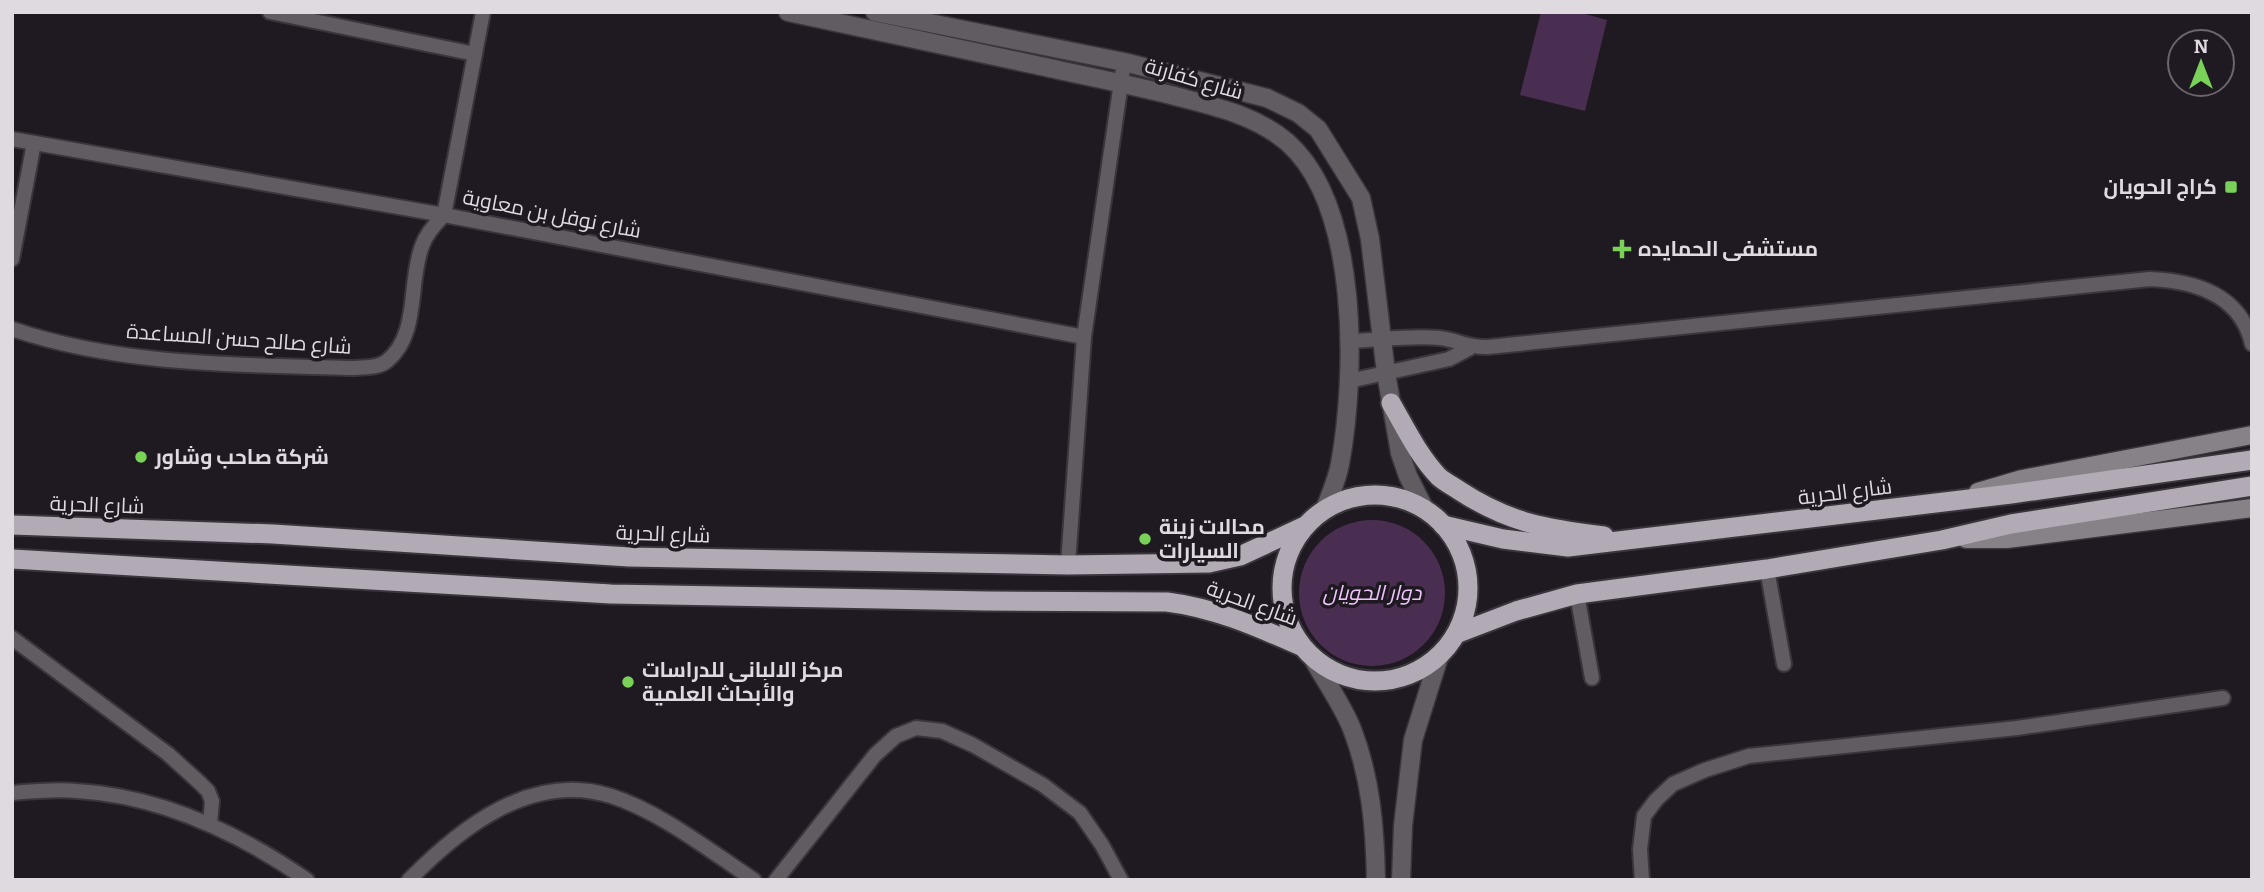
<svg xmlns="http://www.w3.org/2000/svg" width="2264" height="892" viewBox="0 0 2264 892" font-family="Bitter,Cairo,serif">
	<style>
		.green { fill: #4a2e52 }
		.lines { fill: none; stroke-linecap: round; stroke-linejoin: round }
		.minor-casing { stroke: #3a343c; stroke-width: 18 }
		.tertiary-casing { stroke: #3a343c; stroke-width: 21 }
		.secondary-casing { stroke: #3a343c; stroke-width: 21 }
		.trunk-casing { stroke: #3a343c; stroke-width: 23 }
		.minor { stroke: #605c61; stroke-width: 14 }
		.tertiary { stroke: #605c61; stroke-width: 18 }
		.secondary { stroke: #878188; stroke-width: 18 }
		.trunk { stroke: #b2abb5; stroke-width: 19 }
		.poi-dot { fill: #79d158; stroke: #1f1921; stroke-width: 2.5 }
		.labels { text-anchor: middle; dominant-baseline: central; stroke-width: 7; stroke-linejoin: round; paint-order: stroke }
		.street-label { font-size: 21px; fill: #dedae0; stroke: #1f1921 }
		.poi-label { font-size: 21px; font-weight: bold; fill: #dedae0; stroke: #1f1921; text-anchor: start }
		.park-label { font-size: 21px; font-style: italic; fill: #edc5fa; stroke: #1f1921 }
	</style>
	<rect width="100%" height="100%" fill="#1f1921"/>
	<g class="green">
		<polygon points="1541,12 1578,12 1607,20 1585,111 1520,95"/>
		<circle cx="1372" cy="593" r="73"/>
	</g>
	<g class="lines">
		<defs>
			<g id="minor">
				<polyline points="270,12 475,54"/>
				<polyline points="12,139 444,215 1084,337"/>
				<polyline points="12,259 34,143"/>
				<path d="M12 329C121 366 241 365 355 368 366 367 379 368 387 361 420 334 408 282 422 246 426 234 435 224 444 215L483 12"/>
				<path d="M1351 341C1380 340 1411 335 1440 338 1458 340 1467 348 1488 347L2150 279C2195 281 2241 295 2252 344"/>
				<polyline points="1349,381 1449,359 1470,348"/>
				<polyline points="1068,565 1084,337 1124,62"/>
				<polyline points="1767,569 1784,664"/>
				<polyline points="1577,594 1592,678"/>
				<polyline points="12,638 168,754 200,783 208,791 212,801 210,824"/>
				<path d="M12 793C34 791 56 789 77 791 161 796 239 833 307 880"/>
				<path d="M409 880C461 827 532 771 611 796 661 812 710 851 754 880"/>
				<polyline points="776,880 875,755 896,736 916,728 942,731 973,745 1043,785 1080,813 1102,845 1121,880"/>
				<polyline points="1642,880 1640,849 1644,816 1656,800 1673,784 1705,770 1749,756 2017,728 2223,698"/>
			</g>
			<g id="tertiary">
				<path d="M788 12C871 30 954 48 1036 65 1081 75 1126 84 1171 95 1212 106 1254 114 1287 142 1360 206 1356 376 1340 464 1337 480 1330 495 1325 509"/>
				<polyline points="875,12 1124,62 1267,98 1298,113 1318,129 1361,198 1370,239 1386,373 1400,453 1408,476 1425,510"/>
				<path d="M1312 657C1325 681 1342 704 1352 729 1371 778 1375 828 1376 880"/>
				<polyline points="1401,880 1403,826 1413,740 1439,657"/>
			</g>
			<g id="secondary">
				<polyline points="1978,492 2022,479 2252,435"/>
				<polyline points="1966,539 2007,539 2252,508"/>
			</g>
			<g id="trunk">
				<path d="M1391 403C1405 427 1418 455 1438 476 1444 482 1453 486 1460 491 1509 523 1547 529 1604 536"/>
				<circle cx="1375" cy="588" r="93"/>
				<polyline points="12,525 273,534 629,557 1068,565 1209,563 1240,556 1305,526"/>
				<polyline points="1443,525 1503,539 1568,547 2011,494 2252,460"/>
				<path d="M12 559 611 594 986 601 1167 602C1215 608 1257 627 1301 646"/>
				<polyline points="1456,634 1516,611 1577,594 1767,569 1942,540 2011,524 2252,486"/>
			</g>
		</defs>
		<use href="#minor" class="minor-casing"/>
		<use href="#tertiary" class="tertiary-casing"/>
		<use href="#secondary" class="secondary-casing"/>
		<use href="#trunk" class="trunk-casing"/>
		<use href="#minor" class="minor"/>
		<use href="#tertiary" class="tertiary"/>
		<use href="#secondary" class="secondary"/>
		<use href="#trunk" class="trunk"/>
	</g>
	<g class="poi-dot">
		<rect x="2224" y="180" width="14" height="14" rx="3.5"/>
		<path d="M1618.5 238.5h7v7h7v7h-7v7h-7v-7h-7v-7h7z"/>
		<circle cx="141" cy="457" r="7"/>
		<circle cx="1145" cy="539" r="7"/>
		<circle cx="628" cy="682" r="7"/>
	</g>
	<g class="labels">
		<g class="street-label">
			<text transform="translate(1194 79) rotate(16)">شارع كفارنة</text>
			<text transform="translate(552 214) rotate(11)">شارع نوفل بن معاوية</text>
			<text transform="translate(239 339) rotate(4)">شارع صالح حسن المساعدة</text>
			<text transform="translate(1845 492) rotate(-7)">شارع الحرية</text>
			<text transform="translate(97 505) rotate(2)">شارع الحرية</text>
			<text transform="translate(663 534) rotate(2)">شارع الحرية</text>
			<text transform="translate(1252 603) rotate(20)">شارع الحرية</text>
		</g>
		<g class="poi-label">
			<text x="2217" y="187" text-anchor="end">كراج الحويان</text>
			<text x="1638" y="249">مستشفى الحمايده</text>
			<text x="155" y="457">شركة صاحب وشاور</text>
			<text x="1159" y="527">محالات زينة<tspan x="1159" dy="24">السيارات</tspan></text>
			<text x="642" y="670">مركز الالباني للدراسات<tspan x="642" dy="24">والأبحاث العلمية</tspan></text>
		</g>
		<g class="park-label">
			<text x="1372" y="593">دوار الحويان</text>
		</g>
	</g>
	<rect width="2264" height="892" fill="none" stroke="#dedae0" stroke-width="28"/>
	<g transform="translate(2201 63)"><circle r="33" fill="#1f1921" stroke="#6b666d" stroke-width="2"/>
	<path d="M0-5L12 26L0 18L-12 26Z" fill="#79d158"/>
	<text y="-10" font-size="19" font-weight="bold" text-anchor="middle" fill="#dedae0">N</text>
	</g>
</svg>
